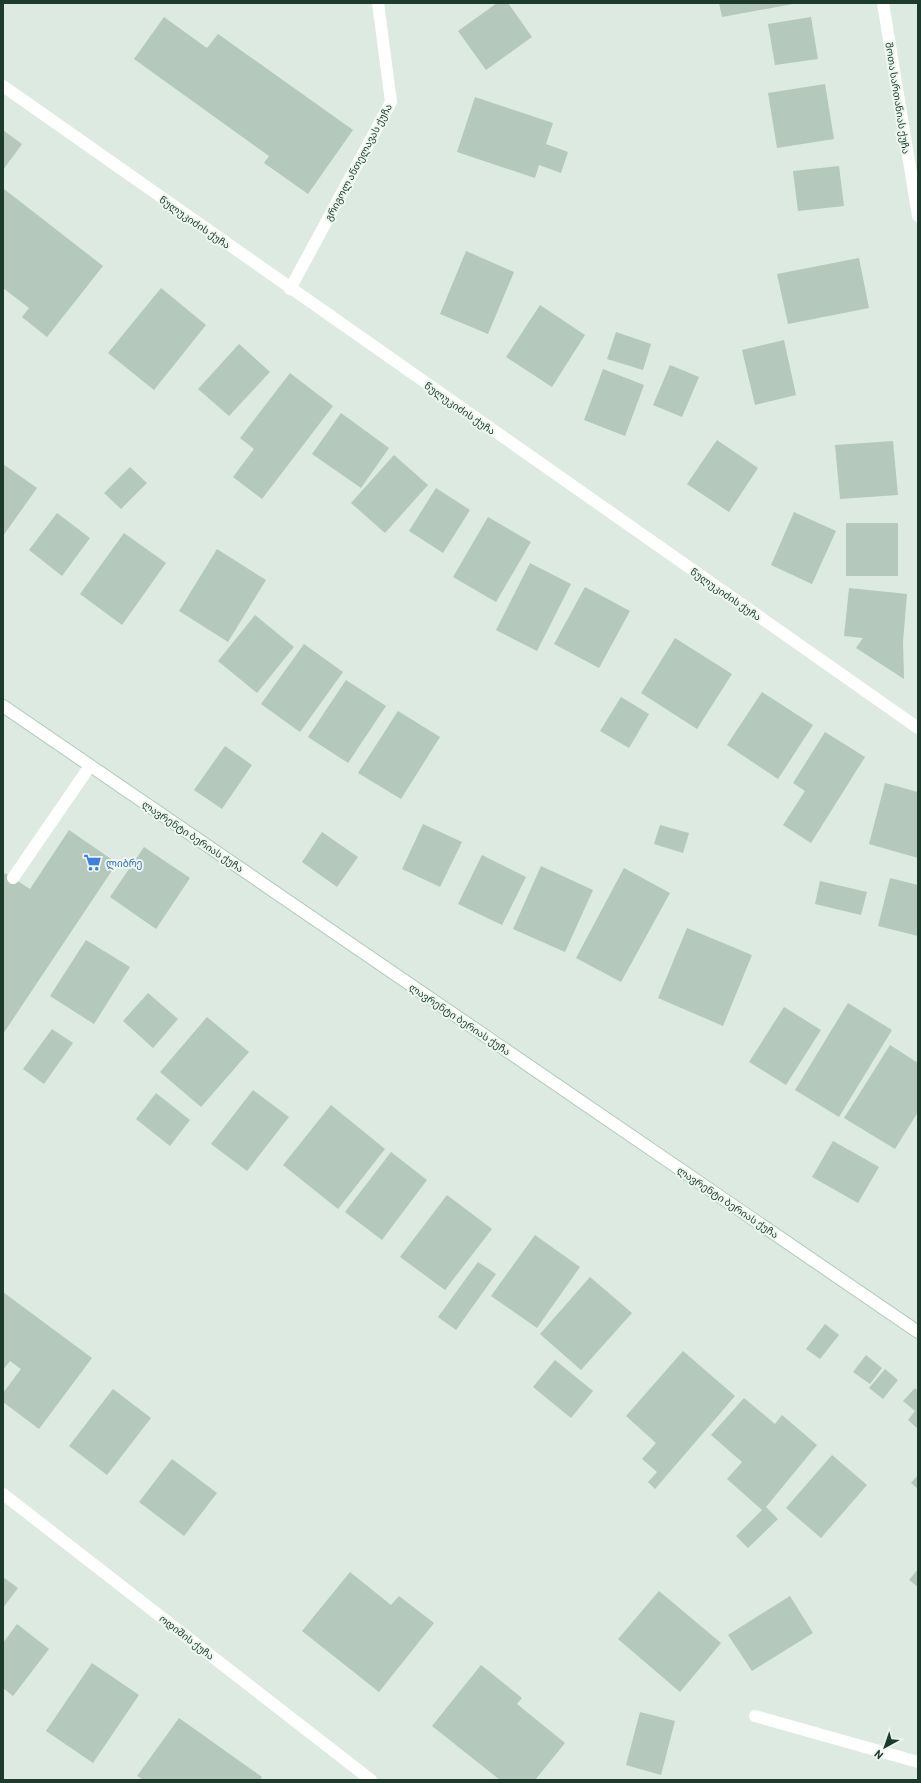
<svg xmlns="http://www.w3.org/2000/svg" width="921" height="1783" viewBox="0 0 921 1783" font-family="Barlow,'Noto Sans Georgian',sans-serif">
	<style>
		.building { fill: #b4c8bc }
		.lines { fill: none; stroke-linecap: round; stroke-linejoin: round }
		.secondary-casing { stroke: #aecbbb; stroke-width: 14 }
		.lane { stroke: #fff; stroke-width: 12 }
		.street { stroke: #fff; stroke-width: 12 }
		.secondary { stroke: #fff; stroke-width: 12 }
		.labels { text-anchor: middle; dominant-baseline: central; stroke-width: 4; stroke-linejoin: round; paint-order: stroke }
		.street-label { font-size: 10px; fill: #1d3b2d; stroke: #edf7f0 }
		.shop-label { font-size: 10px; fill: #366cbe; stroke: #edf7f0; text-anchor: start }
	</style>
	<rect width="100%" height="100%" fill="#dceae1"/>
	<g class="building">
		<polygon points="497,3 508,3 532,37 486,70 458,31"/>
		<polygon points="719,3 793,3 793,4 722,17"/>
		<polygon points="164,17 207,48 218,34 353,130 308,194 264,163 269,156 134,59"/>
		<polygon points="811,17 818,59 775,65 768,24"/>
		<polygon points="825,84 834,139 777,148 768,93"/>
		<polygon points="475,97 553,123 546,144 568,152 561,173 539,165 535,178 457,152"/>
		<polygon points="3,130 22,144 3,170"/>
		<polygon points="839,166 844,206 798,211 793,171"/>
		<polygon points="4,189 103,266 47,337 22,317 29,308 3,288"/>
		<polygon points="466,251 514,272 488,334 440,314"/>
		<polygon points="859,258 869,308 788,324 777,274"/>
		<polygon points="161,288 206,325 154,390 108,353"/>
		<polygon points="540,305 585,335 552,387 506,357"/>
		<polygon points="616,332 651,344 643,370 607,359"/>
		<polygon points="784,340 796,395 755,405 742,350"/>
		<polygon points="239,344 270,372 229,416 198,389"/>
		<polygon points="670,365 699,377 682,417 653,405"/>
		<polygon points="603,369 644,385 625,436 584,420"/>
		<polygon points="290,373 333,406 262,499 233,477 254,449 240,438"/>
		<polygon points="341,413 389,448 361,488 312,454"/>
		<polygon points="717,440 758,468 729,512 687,484"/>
		<polygon points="893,441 898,495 840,499 835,445"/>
		<polygon points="394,455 428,485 385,533 351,503"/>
		<polygon points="3,464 37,488 3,536"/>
		<polygon points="130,467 147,483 121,509 104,493"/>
		<polygon points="436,488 470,510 443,553 409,531"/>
		<polygon points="794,512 836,531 812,584 771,565"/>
		<polygon points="57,513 90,538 62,576 29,550"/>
		<polygon points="488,517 531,542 496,602 453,577"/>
		<rect x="846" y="523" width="52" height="53"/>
		<polygon points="124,533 166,563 122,625 80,594"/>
		<polygon points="217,549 266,580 228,642 179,611"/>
		<polygon points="530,563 571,584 537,651 496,630"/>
		<polygon points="585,587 630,611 599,668 554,644"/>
		<polygon points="849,588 907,594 903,642 904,679 856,648 863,638 844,636"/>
		<polygon points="255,615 294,647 257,693 218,661"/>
		<polygon points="675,638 732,674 697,729 641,693"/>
		<polygon points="304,644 343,672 300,732 261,704"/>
		<polygon points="346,680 386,706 348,763 308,737"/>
		<polygon points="762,692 813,725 778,779 727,745"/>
		<polygon points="621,697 649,714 629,748 600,731"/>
		<polygon points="398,711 440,737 401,799 358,773"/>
		<polygon points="825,732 865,757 811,843 783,825 805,791 793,783"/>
		<polygon points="225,746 252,765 222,809 194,790"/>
		<polygon points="885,783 918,792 918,858 869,844"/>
		<polygon points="423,824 462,842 440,887 402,869"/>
		<polygon points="660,825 689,833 683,853 654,844"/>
		<polygon points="69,830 117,863 3,1034 3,876 5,873 30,889"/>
		<polygon points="322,832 358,857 337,887 302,862"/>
		<polygon points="144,847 190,878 156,929 110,897"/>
		<polygon points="482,855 526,877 502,925 458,904"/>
		<polygon points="541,866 593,890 565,952 513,929"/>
		<polygon points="624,868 670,893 621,982 576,958"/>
		<polygon points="890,878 918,885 918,936 878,926"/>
		<polygon points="820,881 867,892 861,915 815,904"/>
		<polygon points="687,928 752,955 723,1026 658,998"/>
		<polygon points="86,940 130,967 94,1024 50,996"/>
		<polygon points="148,993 178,1019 153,1048 123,1021"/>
		<polygon points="848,1003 892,1030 839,1117 795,1090"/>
		<polygon points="784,1007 821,1030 786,1085 749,1062"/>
		<polygon points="207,1017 249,1052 201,1107 160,1072"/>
		<polygon points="52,1029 73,1043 44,1084 23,1069"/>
		<polygon points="890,1045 918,1063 918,1112 895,1149 844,1118"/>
		<polygon points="253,1090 289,1117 247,1171 211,1144"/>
		<polygon points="156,1093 190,1120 170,1146 136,1119"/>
		<polygon points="331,1105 385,1149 338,1209 283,1165"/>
		<polygon points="833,1141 879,1167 858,1203 812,1177"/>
		<polygon points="391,1152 427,1180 382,1240 345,1212"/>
		<polygon points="447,1195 492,1229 445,1290 400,1257"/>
		<polygon points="535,1235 580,1267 537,1328 491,1296"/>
		<polygon points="478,1262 496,1274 456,1330 438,1317"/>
		<polygon points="590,1277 632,1313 581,1370 540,1334"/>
		<polygon points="3,1292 92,1358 39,1429 3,1402 3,1393 21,1369 10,1361 3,1370"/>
		<polygon points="825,1324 839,1335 820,1359 806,1349"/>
		<polygon points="683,1351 735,1396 655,1489 648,1482 657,1472 642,1459 656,1443 626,1416"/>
		<polygon points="866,1355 882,1368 870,1384 853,1372"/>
		<polygon points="555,1360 593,1391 571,1418 533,1387"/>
		<polygon points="885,1369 898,1380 883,1399 869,1388"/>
		<polygon points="915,1388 918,1391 918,1429 908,1420 915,1411 903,1401"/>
		<polygon points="113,1389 151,1418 107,1475 69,1446"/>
		<polygon points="744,1398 775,1424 782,1415 817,1445 766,1507 778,1519 748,1548 736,1536 762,1510 727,1479 742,1462 711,1435"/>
		<polygon points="832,1455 867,1485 821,1538 786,1508"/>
		<polygon points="172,1459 217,1493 184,1536 139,1502"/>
		<polygon points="918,1475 918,1489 911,1483"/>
		<polygon points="918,1569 918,1587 909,1580"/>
		<polygon points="350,1572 391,1605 399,1596 434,1623 379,1692 302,1631"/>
		<polygon points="3,1577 18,1588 3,1608"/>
		<polygon points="659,1591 721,1643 680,1692 618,1639"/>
		<polygon points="790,1596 813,1633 752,1671 728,1635"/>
		<polygon points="17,1624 49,1649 13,1696 3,1688 3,1643"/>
		<polygon points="92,1663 139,1695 93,1763 46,1731"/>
		<polygon points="481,1665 522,1698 517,1704 565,1743 535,1780 500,1780 432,1726"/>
		<polygon points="640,1712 675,1721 661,1775 626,1765"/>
		<polygon points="179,1718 262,1777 260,1780 144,1780 137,1776"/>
	</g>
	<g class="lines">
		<defs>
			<polyline id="secondary" points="3,706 918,1332"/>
		</defs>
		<use href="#secondary" class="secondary-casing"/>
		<g class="lane">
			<polyline points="13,878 90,766"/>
			<polyline points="755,1716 918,1762"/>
		</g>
		<g class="street">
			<polyline points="883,3 918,216"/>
			<polyline points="3,86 918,728"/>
			<polyline points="290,289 391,102 378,3"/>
			<polyline points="3,1494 371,1780"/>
		</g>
		<use href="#secondary" class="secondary"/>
	</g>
	<defs>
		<symbol id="supermarket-bare" viewBox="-9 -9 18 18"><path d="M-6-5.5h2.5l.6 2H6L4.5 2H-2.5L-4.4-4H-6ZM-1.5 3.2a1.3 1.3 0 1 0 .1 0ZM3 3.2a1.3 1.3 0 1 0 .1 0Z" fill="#3f7fe0" stroke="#edf7f0" stroke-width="2.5" paint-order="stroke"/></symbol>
	</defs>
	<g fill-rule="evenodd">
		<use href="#supermarket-bare" x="80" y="850" width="25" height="25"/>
	</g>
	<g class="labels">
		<g class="street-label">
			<text transform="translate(898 98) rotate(81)">შოთა სართანიას ქუჩა</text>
			<text transform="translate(358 162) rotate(-62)">გრიგოლ ანთელავას ქუჩა</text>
			<text transform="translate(195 222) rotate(35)">წულუკიძის ქუჩა</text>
			<text transform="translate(460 408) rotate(35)">წულუკიძის ქუჩა</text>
			<text transform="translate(726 594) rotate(35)">წულუკიძის ქუჩა</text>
			<text transform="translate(193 836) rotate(34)">ლავრენტი ბერიას ქუჩა</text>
			<text transform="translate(460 1019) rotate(34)">ლავრენტი ბერიას ქუჩა</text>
			<text transform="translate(728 1202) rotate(34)">ლავრენტი ბერიას ქუჩა</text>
			<text transform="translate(187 1637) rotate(38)">ოდიშის ქუჩა</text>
		</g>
		<g class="shop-label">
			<text x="106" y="863">ლიბრე</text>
		</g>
	</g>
	<rect width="921" height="1783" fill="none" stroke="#1d3b2d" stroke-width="8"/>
	<g transform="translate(885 1747) rotate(220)" stroke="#edf7f0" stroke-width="3" paint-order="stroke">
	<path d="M0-3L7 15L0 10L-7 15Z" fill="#1d3b2d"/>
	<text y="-6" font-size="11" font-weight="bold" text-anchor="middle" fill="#1d3b2d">N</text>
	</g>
</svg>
